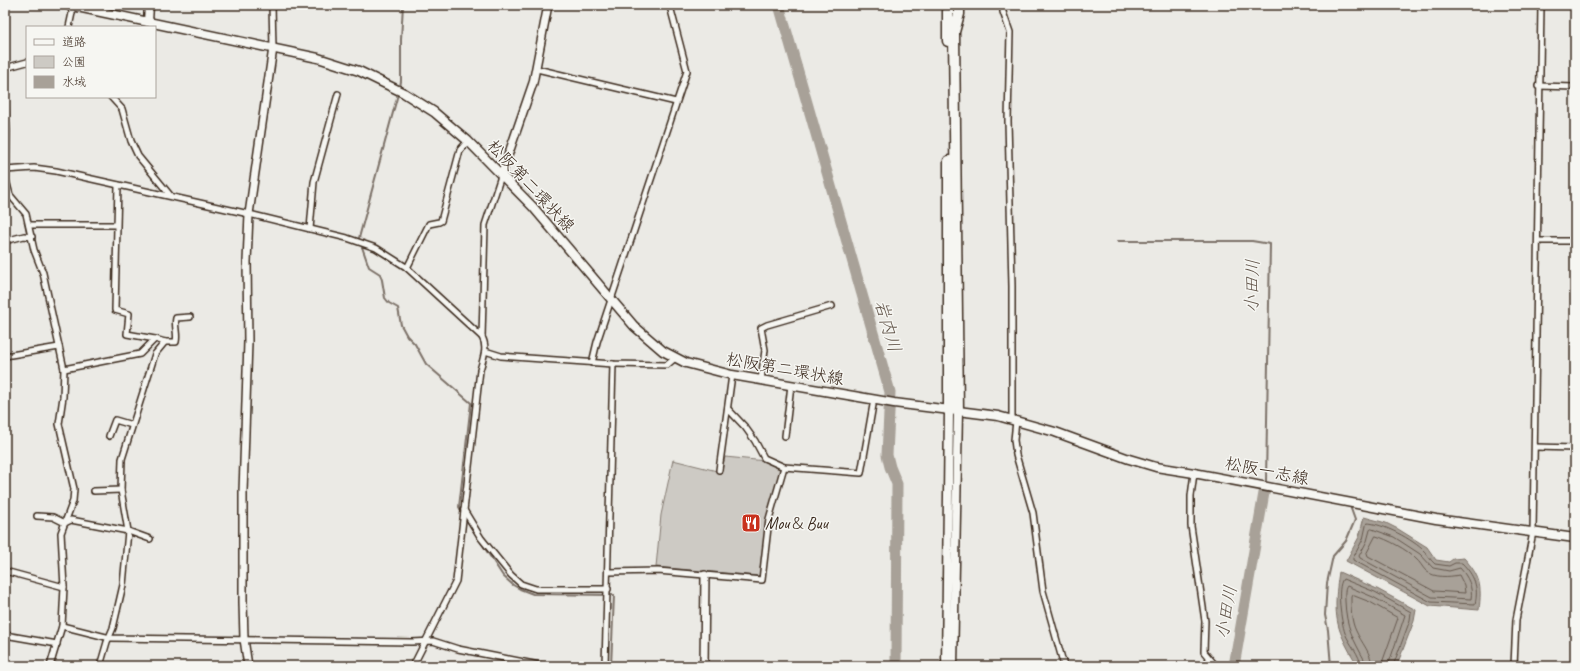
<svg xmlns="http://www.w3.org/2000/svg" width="1580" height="671" viewBox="0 0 1580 671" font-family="Caveat,'Klee One',sans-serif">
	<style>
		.green { fill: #cdcac4; stroke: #847a71 }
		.water { fill: #a8a198; stroke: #7c7167 }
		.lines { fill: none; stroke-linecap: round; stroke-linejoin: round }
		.shore { stroke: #675a4f; stroke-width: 1 }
		.stream { stroke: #7c7167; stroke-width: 2 }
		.river { stroke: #a8a198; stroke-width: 11 }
		.minor-casing { stroke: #3b2a1e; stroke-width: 8 }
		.tertiary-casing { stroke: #3b2a1e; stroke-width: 10 }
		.secondary-casing { stroke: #3b2a1e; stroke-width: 10 }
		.primary-casing { stroke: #3b2a1e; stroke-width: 11 }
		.motorway-casing { stroke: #3b2a1e; stroke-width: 13 }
		.minor { stroke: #f6f6f2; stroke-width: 5 }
		.tertiary { stroke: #f6f6f2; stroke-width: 7 }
		.secondary { stroke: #f6f6f2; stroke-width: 7 }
		.primary { stroke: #f6f6f2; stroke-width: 8 }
		.motorway { stroke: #f6f6f2; stroke-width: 10 }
		.labels { text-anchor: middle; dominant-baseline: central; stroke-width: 3; stroke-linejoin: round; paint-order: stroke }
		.street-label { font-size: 17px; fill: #3b2a1e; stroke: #f6f6f2 }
		.poi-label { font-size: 17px; fill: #3b2a1e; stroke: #f6f6f2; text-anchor: start }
		.water-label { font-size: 18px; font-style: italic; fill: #615449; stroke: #f6f6f2 }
	</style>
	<rect width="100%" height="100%" fill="#ebeae5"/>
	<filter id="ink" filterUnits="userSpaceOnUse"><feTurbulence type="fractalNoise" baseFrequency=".025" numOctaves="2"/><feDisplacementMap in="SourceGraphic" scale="8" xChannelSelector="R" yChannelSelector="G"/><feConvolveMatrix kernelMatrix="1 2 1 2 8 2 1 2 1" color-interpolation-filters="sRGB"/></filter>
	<g filter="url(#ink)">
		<polygon class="green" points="725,457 766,461 780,466 781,472 760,576 656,567 661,515 673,460 721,472"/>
		<g class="water">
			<path d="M1364 517 1386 523 1398 529 1427 547 1436 560 1449 562 1453 559 1464 558C1480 576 1482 585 1479 610L1430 606 1346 561 1359 537Z"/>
			<path d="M1339 572 1377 589 1416 610 1414 621 1397 665 1358 666C1352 656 1346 646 1342 636 1333 616 1336 592 1339 572Z"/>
		</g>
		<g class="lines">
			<g class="shore">
				<path d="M1367 523C1382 523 1414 540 1424 551 1428 555 1430 560 1435 564L1449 566 1455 563H1462C1474 575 1479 587 1475 604L1431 602 1353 560V558L1363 539Z"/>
				<path d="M1372 529 1394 537 1420 554 1433 568 1449 571 1460 568C1468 577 1473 587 1471 599L1432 597 1360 558 1359 556 1367 541 1370 530Z"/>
				<path d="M1376 536C1387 539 1408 550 1416 559 1420 562 1422 567 1426 571 1434 578 1449 577 1459 575L1464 585 1465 593 1434 591 1368 556 1367 553Z"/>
				<path d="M1361 666C1360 654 1349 644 1345 633 1341 621 1336 588 1343 579L1375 592 1411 612 1410 620 1393 666"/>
				<path d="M1366 666 1365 661C1353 639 1346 627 1345 601 1345 596 1344 590 1347 586L1373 597 1405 615 1388 666"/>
				<path d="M1372 666C1372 654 1361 642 1356 631 1351 621 1351 608 1351 597L1352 595 1370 602 1398 618 1383 660 1382 666"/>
			</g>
			<g class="stream">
				<polyline points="400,88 401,81 401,39 403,5"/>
				<polyline points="359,238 398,94"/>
				<polyline points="1118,241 1252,241 1270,244 1266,481"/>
				<polyline points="362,247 369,267 380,274 382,280 385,298 389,303 398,308 401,325 407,336 415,344 426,364 471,403 459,507 463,514"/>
				<polyline points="465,518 503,576 513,585 520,589 533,594 614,595 611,666"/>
				<polyline points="1331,666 1328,630 1325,615 1327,583 1333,556 1346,541 1355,520 1350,506"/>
			</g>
			<g class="river">
				<polyline points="779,5 890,392 887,455 890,467 897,484 896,666"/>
				<polyline points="1234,666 1264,493"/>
			</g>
			<defs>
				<g id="minor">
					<polyline points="272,5 273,48"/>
					<polyline points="1003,5 1003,12 1010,32 1008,121 1012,286 1012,420"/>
					<polyline points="69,27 72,13 71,5"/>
					<polyline points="5,68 27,62"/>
					<polyline points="537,69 676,102"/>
					<polyline points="1538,86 1575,87"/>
					<polyline points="111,97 122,109 131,141 138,156 170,195"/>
					<polyline points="5,106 7,131 6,180 10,195 26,214 34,250 43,273 64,369 63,397 59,424 74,489 73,501 61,533 64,587 62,626 50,666"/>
					<path d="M5 170 34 168 56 171 249 214 347 238 376 248 406 267 482 337C488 347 483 359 480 370L456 581 413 666"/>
					<polyline points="118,185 115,310 129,314 127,334 155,339"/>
					<polyline points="29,225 116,225"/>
					<polyline points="310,229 314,182 338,94"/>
					<polyline points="5,241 24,236 32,237"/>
					<polyline points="1538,241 1575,241"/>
					<polyline points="407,268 429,224 439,222 441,221 460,150 468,141"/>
					<polyline points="482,337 485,225 501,176"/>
					<polyline points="485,351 501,356 613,364 667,365 675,358"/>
					<polyline points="5,356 59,347"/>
					<polyline points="592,363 597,342 687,71 671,10"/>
					<path d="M64 369 140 354 155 339 165 342H176C178 334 174 326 176 318L190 317"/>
					<polyline points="761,380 765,350 761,328 767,325 832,306"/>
					<polyline points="728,409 745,427 755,441 764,458 784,467"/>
					<polyline points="1016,421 1014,440 1016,455 1033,513 1043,591 1064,666"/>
					<polyline points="109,436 115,420 132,425"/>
					<polyline points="785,436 791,385"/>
					<polyline points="1535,447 1575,448"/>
					<polyline points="719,470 732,375"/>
					<polyline points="1194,473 1191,496 1191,526 1205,621 1204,652 1216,666"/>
					<polyline points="94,491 121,490"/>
					<polyline points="464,510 481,538 511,575 521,584 536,589 608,589"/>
					<polyline points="37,516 53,517 65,523 71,520 128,531 150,539"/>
					<polyline points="5,571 64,587"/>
					<polyline points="609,572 658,571 762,580 769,519 784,467 861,473 873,405"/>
					<polyline points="62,626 110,638 412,642 433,641 458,649 544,666"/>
					<polyline points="5,635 57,644"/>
					<polyline points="100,666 107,642 113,628 123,585 128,531 121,490 122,459 155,354 165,342"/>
					<polyline points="605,666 613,364"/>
					<polyline points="1514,666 1516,620 1533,532 1541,5"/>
				</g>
				<g id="tertiary">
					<polyline points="248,666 244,639 243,602 243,492 248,342 247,262 249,214 273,48"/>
					<polyline points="704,666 705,575"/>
				</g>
				<polyline id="secondary" points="501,176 533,83 548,5"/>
				<g id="primary">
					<polyline points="68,5 318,58 359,71 404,93 434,112 468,141 533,207 634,326 663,351 686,363 732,375 894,403 998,416 1055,432 1129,459 1156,467 1194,473 1436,519 1575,538"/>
					<polyline points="148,22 149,5"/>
					<polyline points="946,666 949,411"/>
					<polyline points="953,666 958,412"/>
				</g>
				<g id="motorway">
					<polyline points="948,5 948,41"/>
					<polyline points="949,161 949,411"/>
					<polyline points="958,412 954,32 959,14 959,5"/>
				</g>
			</defs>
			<use href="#minor" class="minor-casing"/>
			<use href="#tertiary" class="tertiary-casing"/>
			<use href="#secondary" class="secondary-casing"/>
			<use href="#primary" class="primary-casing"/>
			<use href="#motorway" class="motorway-casing"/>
			<use href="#minor" class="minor"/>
			<use href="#tertiary" class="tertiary"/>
			<use href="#secondary" class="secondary"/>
			<use href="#primary" class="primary"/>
			<use href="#motorway" class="motorway"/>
		</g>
	</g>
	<defs>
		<symbol id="restaurant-square" viewBox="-11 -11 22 22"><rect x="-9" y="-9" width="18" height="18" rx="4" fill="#c8321e" stroke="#f6f6f2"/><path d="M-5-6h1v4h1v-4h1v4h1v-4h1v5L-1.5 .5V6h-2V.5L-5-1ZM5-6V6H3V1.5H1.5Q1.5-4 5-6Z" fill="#fff"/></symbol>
	</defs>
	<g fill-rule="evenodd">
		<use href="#restaurant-square" x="740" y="512" width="22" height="22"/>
	</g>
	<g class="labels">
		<g class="street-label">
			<text transform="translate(531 186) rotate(47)">松阪第二環状線</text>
			<text transform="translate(785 369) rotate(10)">松阪第二環状線</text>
			<text transform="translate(1267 471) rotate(11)">松阪一志線</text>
		</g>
		<g class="poi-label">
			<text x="765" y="523">Mou＆Buu</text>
		</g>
		<g class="water-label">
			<text transform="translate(1252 286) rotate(-89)">小田川</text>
			<text transform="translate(888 326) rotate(74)">岩内川</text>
			<text transform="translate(1226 612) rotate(-80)">小田川</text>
		</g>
	</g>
	<rect width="1580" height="671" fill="none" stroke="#f6f6f2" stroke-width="20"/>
	<rect x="10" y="10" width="1560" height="651" fill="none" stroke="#3b2a1e" stroke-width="1.5" filter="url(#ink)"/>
	<rect x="26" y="26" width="130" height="72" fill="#f6f6f2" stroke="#aba49d"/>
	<rect x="34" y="39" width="20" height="6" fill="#f6f6f2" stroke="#aba49d"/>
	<text x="62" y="46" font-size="12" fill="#3b2a1e">道路</text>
	<rect x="34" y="56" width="20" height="12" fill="#cdcac4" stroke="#aba49d"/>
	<text x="62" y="66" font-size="12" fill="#3b2a1e">公園</text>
	<rect x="34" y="76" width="20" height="12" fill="#a8a198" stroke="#aba49d"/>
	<text x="62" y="86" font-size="12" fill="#3b2a1e">水域</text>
</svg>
